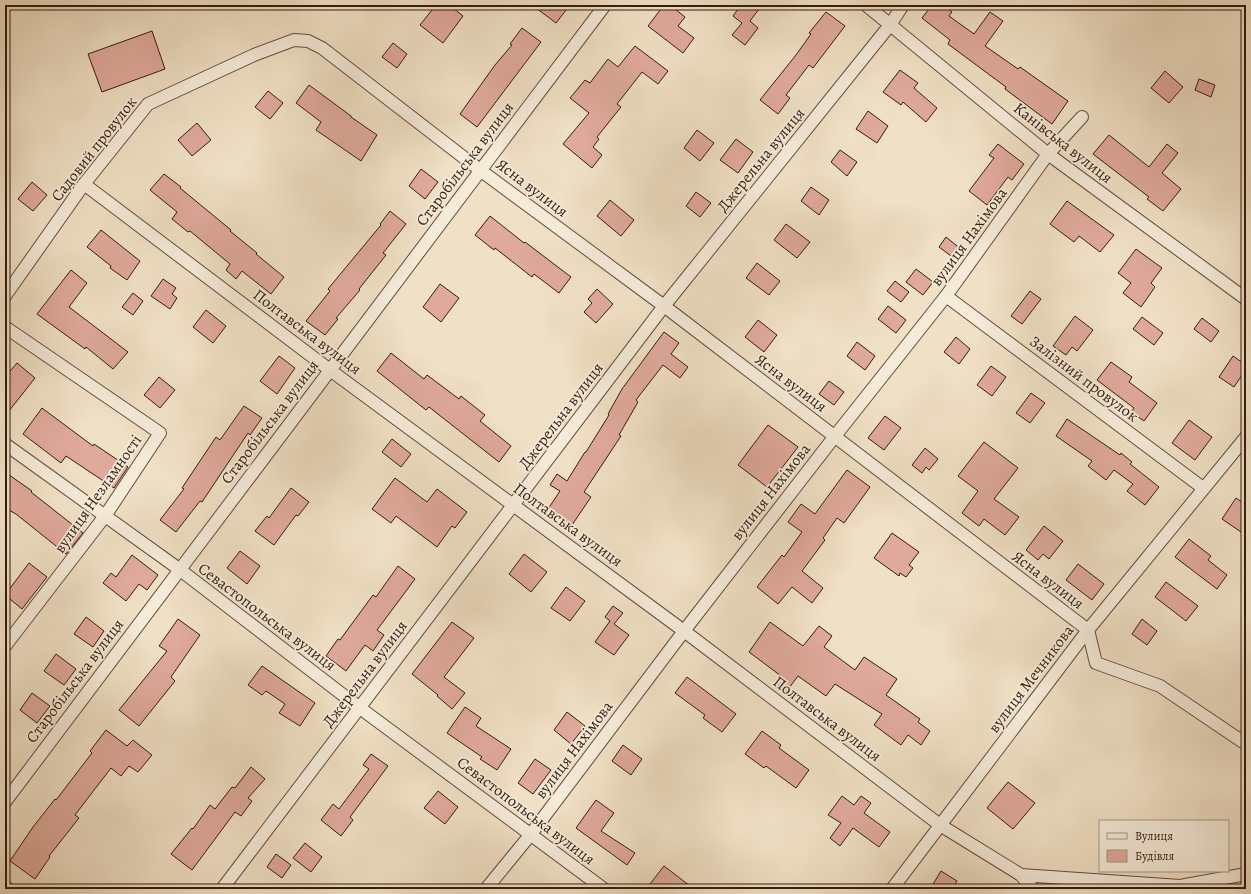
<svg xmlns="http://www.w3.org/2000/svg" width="1251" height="894" viewBox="0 0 1251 894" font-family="Alegreya,serif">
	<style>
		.building { fill: #dfa99b; stroke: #351b0f }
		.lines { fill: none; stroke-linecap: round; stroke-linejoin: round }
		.street-casing { stroke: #644c3c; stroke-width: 14 }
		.street { stroke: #f5ebd9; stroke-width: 12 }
		.labels { text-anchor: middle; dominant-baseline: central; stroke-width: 3.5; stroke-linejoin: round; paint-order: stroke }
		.street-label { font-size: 16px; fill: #351b0f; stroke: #f5ebd9 }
	</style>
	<rect width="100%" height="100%" fill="#f0e0c5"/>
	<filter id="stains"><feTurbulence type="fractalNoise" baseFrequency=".005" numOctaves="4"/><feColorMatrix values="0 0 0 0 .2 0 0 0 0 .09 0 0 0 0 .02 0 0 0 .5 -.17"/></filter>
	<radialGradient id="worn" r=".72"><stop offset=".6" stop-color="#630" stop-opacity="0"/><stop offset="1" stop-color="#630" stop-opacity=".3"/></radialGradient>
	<g class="building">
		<polygon points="436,5 449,5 463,16 443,43 420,25"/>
		<polygon points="532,5 570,5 556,23"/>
		<polygon points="664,5 670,5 685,17 678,26 694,38 683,53 648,26"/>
		<polygon points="741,5 762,5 750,21 758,28 745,45 732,35 742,23 733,16"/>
		<polygon points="932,5 943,5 952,12 949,16 974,34 990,12 1003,21 985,46 1018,69 1020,67 1068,101 1052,124 1005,89 1006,87 948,44 950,40 922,18"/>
		<polygon points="826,12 845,26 813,68 809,65 786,95 790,98 778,114 760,100 796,55 811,34 809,33"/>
		<polygon points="522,28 541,42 477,127 460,114 495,65 512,45 510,44"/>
		<polygon points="152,31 165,69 102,92 88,54"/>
		<polygon points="393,43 407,54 397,68 382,57"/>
		<polygon points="635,46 668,71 658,84 642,72 617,104 621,107 597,137 599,139 593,147 602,155 592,168 563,144 589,113 570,98 585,80 590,83 608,59 618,67"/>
		<polygon points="900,70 918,83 914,88 937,108 926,122 903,102 901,105 883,92"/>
		<polygon points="1165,71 1183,87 1169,103 1151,88"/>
		<polygon points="1199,79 1215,85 1211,97 1195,90"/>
		<polygon points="309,85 351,116 351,117 377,135 361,161 316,130 321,122 296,103"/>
		<polygon points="268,91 283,103 270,119 255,107"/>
		<polygon points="868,111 888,126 877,143 856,129"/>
		<polygon points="197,123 211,140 192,156 178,140"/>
		<polygon points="697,130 714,143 700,161 684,148"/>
		<polygon points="1109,135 1149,167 1167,144 1178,153 1162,173 1181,189 1163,211 1147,199 1149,197 1093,154"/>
		<polygon points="736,139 753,152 738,173 720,160"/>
		<polygon points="998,144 1024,164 1012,180 1008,177 987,205 969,191 994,158 989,155"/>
		<polygon points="840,150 857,162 847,176 831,162"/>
		<polygon points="421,169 438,182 425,199 409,186"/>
		<polygon points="164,174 181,187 180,188 231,230 230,231 257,253 256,254 284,277 271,294 242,271 236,279 226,270 230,264 190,231 188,232 172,219 177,212 150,190"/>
		<polygon points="32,182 47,195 33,211 18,199"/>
		<polygon points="811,187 829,200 819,215 801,201"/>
		<polygon points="696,192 711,203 700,217 686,206"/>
		<polygon points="610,200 634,220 621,236 597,216"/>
		<polygon points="1067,201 1114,235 1100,252 1079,236 1074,242 1050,224"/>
		<polygon points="390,211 406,224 383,253 386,255 359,289 360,290 336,318 338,319 325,335 306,321 330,291 328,289 381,225 380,224"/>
		<polygon points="490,216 524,243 525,242 571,277 559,293 534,274 532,277 495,248 494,250 475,235"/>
		<polygon points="786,224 810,242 797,258 774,240"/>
		<polygon points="101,230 140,261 127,280 110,268 111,266 87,247"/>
		<polygon points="946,237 962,250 955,259 939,247"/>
		<polygon points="1136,249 1162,268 1151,283 1155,287 1141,307 1123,293 1131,283 1118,273"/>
		<polygon points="757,263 780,281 769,295 746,278"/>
		<polygon points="916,269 933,282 923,295 906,282"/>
		<polygon points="71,270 87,283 69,307 128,352 113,369 86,347 85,349 37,314"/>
		<polygon points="163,279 176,288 172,294 177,298 170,309 151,296"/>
		<polygon points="895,281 909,292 901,302 887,291"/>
		<polygon points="440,284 459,298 441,322 423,307"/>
		<polygon points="597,289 613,304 596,323 584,312 592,303 588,299"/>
		<polygon points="1030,291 1041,299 1022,324 1011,316"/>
		<polygon points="133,293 143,301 133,315 122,307"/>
		<polygon points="888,306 906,320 896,333 878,319"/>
		<polygon points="206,310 226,326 213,343 193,327"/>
		<polygon points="1075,316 1093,330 1077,351 1072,347 1066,355 1053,346"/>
		<polygon points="1142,317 1163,333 1154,345 1133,329"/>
		<polygon points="1202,318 1219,331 1211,342 1194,329"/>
		<polygon points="758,320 777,335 764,352 745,337"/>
		<polygon points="664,332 679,343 671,354 688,367 680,378 663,365 636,400 638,402 619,435 621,436 584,492 591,497 572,525 548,509 560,491 550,485 557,474 567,481 585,452 586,452 609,415 608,414 622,389"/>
		<polygon points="956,337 970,349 959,364 944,352"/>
		<polygon points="857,342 875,356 865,370 847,356"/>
		<polygon points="391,353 424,379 427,375 459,399 461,396 485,415 480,421 511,446 499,462 429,407 426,410 377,371"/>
		<polygon points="279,356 295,368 277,394 260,381"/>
		<polygon points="1233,356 1246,365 1246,369 1234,387 1219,377"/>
		<polygon points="1111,362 1132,377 1129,382 1157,403 1144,421 1131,412 1134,408 1097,380"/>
		<polygon points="17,363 35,378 5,416 5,377"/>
		<polygon points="991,366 1006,377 992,396 977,385"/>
		<polygon points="159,377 175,390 160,408 144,395"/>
		<polygon points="829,381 844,392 834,405 819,394"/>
		<polygon points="1031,393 1045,403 1030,423 1016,413"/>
		<polygon points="244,406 262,418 250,435 248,433 202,502 200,501 176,532 160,520 184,489 182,488 216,437 220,440"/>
		<polygon points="42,408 93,446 94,444 128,467 114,488 66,456 61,463 23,434"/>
		<polygon points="885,416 901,428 884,450 868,438"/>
		<polygon points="1067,419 1120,455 1121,453 1132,462 1130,464 1159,487 1145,505 1127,491 1133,484 1114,470 1106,480 1088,466 1092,461 1056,436"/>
		<polygon points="1189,420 1212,437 1195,460 1172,443"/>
		<polygon points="768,425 798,447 767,487 738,465"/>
		<polygon points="392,439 411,454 401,467 382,452"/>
		<polygon points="984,442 1018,468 994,499 1019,517 1005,535 984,519 979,526 962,513 978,491 958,476"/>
		<polygon points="925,448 938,459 929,470 926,467 922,473 912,465"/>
		<polygon points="847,470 870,487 844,523 837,518 823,538 825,540 802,571 823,588 812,603 792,587 778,604 757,587 782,555 784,557 802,532 788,522 801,504 815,514"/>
		<polygon points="5,472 32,491 31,492 83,533 66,554 16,514 5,508"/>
		<polygon points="395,478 427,502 437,489 467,512 455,528 452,526 437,547 396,516 391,523 372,509"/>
		<polygon points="291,488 309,502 298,516 296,515 274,545 255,531 267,516 269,518"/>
		<polygon points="1236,498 1246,505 1246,525 1241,532 1222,519"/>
		<polygon points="1044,526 1063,541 1049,559 1043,554 1038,560 1026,550"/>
		<polygon points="892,533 919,552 909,565 913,568 906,577 900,573 899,576 874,558"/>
		<polygon points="1189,539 1211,556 1208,560 1227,575 1217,589 1175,557"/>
		<polygon points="240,551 260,566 247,584 227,568"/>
		<polygon points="524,554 547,572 531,592 509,574"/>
		<polygon points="132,555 158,575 147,590 139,584 126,601 103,583 111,573 116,577"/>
		<polygon points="29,563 47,577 22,609 5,595"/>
		<polygon points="1078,564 1104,584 1092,600 1066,580"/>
		<polygon points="398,566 415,579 377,630 384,635 373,651 365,645 346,671 326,656 338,639 340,640 373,595 376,597"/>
		<polygon points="1166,582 1198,606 1186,621 1155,597"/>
		<polygon points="566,587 585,601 570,621 551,608"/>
		<polygon points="613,606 623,613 614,624 629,635 614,655 595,642 610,621 605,617"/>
		<polygon points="86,617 104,631 93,647 74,634"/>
		<polygon points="178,619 200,635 171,677 175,681 139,726 119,710 167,651 159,646"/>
		<polygon points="1142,619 1157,631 1147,645 1132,634"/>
		<polygon points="452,622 474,638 444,677 465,693 452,709 437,696 438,695 412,674"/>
		<polygon points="770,622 803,646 819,626 832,636 824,647 855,670 864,657 897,679 886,695 920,719 918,722 930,731 921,745 908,735 901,745 874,725 882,714 835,684 826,696 798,676 786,692 775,683 781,676 749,652"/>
		<polygon points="56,654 76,669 64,685 44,671"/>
		<polygon points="262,666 315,703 300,726 279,713 285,704 266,691 262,695 248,685"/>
		<polygon points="687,677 736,714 722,732 703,718 705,715 675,693"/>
		<polygon points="32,693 50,706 37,723 20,710"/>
		<polygon points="465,707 481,718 476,726 511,749 497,770 480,759 482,757 447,733"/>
		<polygon points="567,712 585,726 571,744 554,730"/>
		<polygon points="106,730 127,746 133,740 152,755 138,772 129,766 121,776 111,768 75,815 79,818 49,856 50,857 35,879 10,861 33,827 55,799 56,800 92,753 90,751"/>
		<polygon points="762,731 781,745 779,748 809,770 796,788 766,766 764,768 745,754"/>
		<polygon points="623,745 642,759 631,775 612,761"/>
		<polygon points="371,754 388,766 350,817 353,820 341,836 321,820 333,804 339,809 369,769 363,765"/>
		<polygon points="535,759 551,770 533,794 518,783"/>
		<polygon points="251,767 265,779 248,798 252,801 241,816 235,812 192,870 171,854 192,828 193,829 210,805 215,809 232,787 235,788"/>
		<polygon points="1008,782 1035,803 1013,829 987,808"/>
		<polygon points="438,791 458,807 445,824 424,808"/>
		<polygon points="842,796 854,805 861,796 871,803 864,813 890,832 879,847 853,828 840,846 830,838 841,823 828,815"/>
		<polygon points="596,800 614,813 601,831 635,853 627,865 576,828"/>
		<polygon points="305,843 322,857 311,872 293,858"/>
		<polygon points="276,854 291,865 282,878 267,867"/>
		<polygon points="664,866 694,889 646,889"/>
		<polygon points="941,871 957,881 952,889 930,889"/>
	</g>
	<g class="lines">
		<defs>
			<g id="street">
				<polyline points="866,5 1048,154 1246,299"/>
				<polyline points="84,184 330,370 684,631 940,825 1021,875 1033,889"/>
				<polyline points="5,296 84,184 148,104 254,55 294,40 308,41 322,48 480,170 664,306 1088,630 1096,663 1160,686 1243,742 1246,741"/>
				<polyline points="946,296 1203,488"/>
				<polyline points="5,327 160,433 105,516 5,646"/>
				<polyline points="5,444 179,569 360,708 604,889"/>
				<polyline points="5,802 605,5"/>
				<polyline points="1021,875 1180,886 1246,874"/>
				<polyline points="5,886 8,889"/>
				<polyline points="222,889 664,306 890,25 903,5"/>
				<polyline points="486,889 531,834 684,631 835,436 946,296 1048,154 1082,117"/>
				<polyline points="892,889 1088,630 1246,437"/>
			</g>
		</defs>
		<use href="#street" class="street-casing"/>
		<use href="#street" class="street"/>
	</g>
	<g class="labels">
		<g class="street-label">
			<text transform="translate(1063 143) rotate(38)">Канівська вулиця</text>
			<text transform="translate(94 149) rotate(-52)">Садовий провулок</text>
			<text transform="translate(761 160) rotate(-51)">Джерельна вулиця</text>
			<text transform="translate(465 164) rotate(-53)">Старобільська вулиця</text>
			<text transform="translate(532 188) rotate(37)">Ясна вулиця</text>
			<text transform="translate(969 237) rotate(-54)">вулиця Нахімова</text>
			<text transform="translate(307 332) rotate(37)">Полтавська вулиця</text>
			<text transform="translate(1084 379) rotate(37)">Залізний провулок</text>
			<text transform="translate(791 383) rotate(37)">Ясна вулиця</text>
			<text transform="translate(561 416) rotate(-53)">Джерельна вулиця</text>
			<text transform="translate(270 422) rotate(-53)">Старобільська вулиця</text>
			<text transform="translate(771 492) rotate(-52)">вулиця Нахімова</text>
			<text transform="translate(98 494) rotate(-55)">вулиця Незламності</text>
			<text transform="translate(568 525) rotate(36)">Полтавська вулиця</text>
			<text transform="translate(1048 580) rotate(37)">Ясна вулиця</text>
			<text transform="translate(267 617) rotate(37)">Севастопольська вулиця</text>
			<text transform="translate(365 674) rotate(-53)">Джерельна вулиця</text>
			<text transform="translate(1031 679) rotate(-53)">вулиця Мечникова</text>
			<text transform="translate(75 681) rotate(-53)">Старобільська вулиця</text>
			<text transform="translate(827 719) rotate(37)">Полтавська вулиця</text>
			<text transform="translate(574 750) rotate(-53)">вулиця Нахімова</text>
			<text transform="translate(526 811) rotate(37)">Севастопольська вулиця</text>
		</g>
	</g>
	<rect width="1251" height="894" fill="none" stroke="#f0e0c5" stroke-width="20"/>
	<rect x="6" y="6" width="1239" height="882" fill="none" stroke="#351b0f" stroke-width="2"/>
	<rect x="10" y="10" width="1231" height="874" fill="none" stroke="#351b0f"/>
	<rect x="1099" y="820" width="130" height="52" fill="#f5ebd9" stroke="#a89888"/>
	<rect x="1107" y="833" width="20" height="6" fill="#f5ebd9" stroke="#a89888"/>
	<text x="1135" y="840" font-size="12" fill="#351b0f">Вулиця</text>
	<rect x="1107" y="850" width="20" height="12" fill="#dfa99b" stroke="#a89888"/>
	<text x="1135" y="860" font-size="12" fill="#351b0f">Будівля</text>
	<rect width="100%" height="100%" filter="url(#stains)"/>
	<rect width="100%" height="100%" fill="url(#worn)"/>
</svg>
